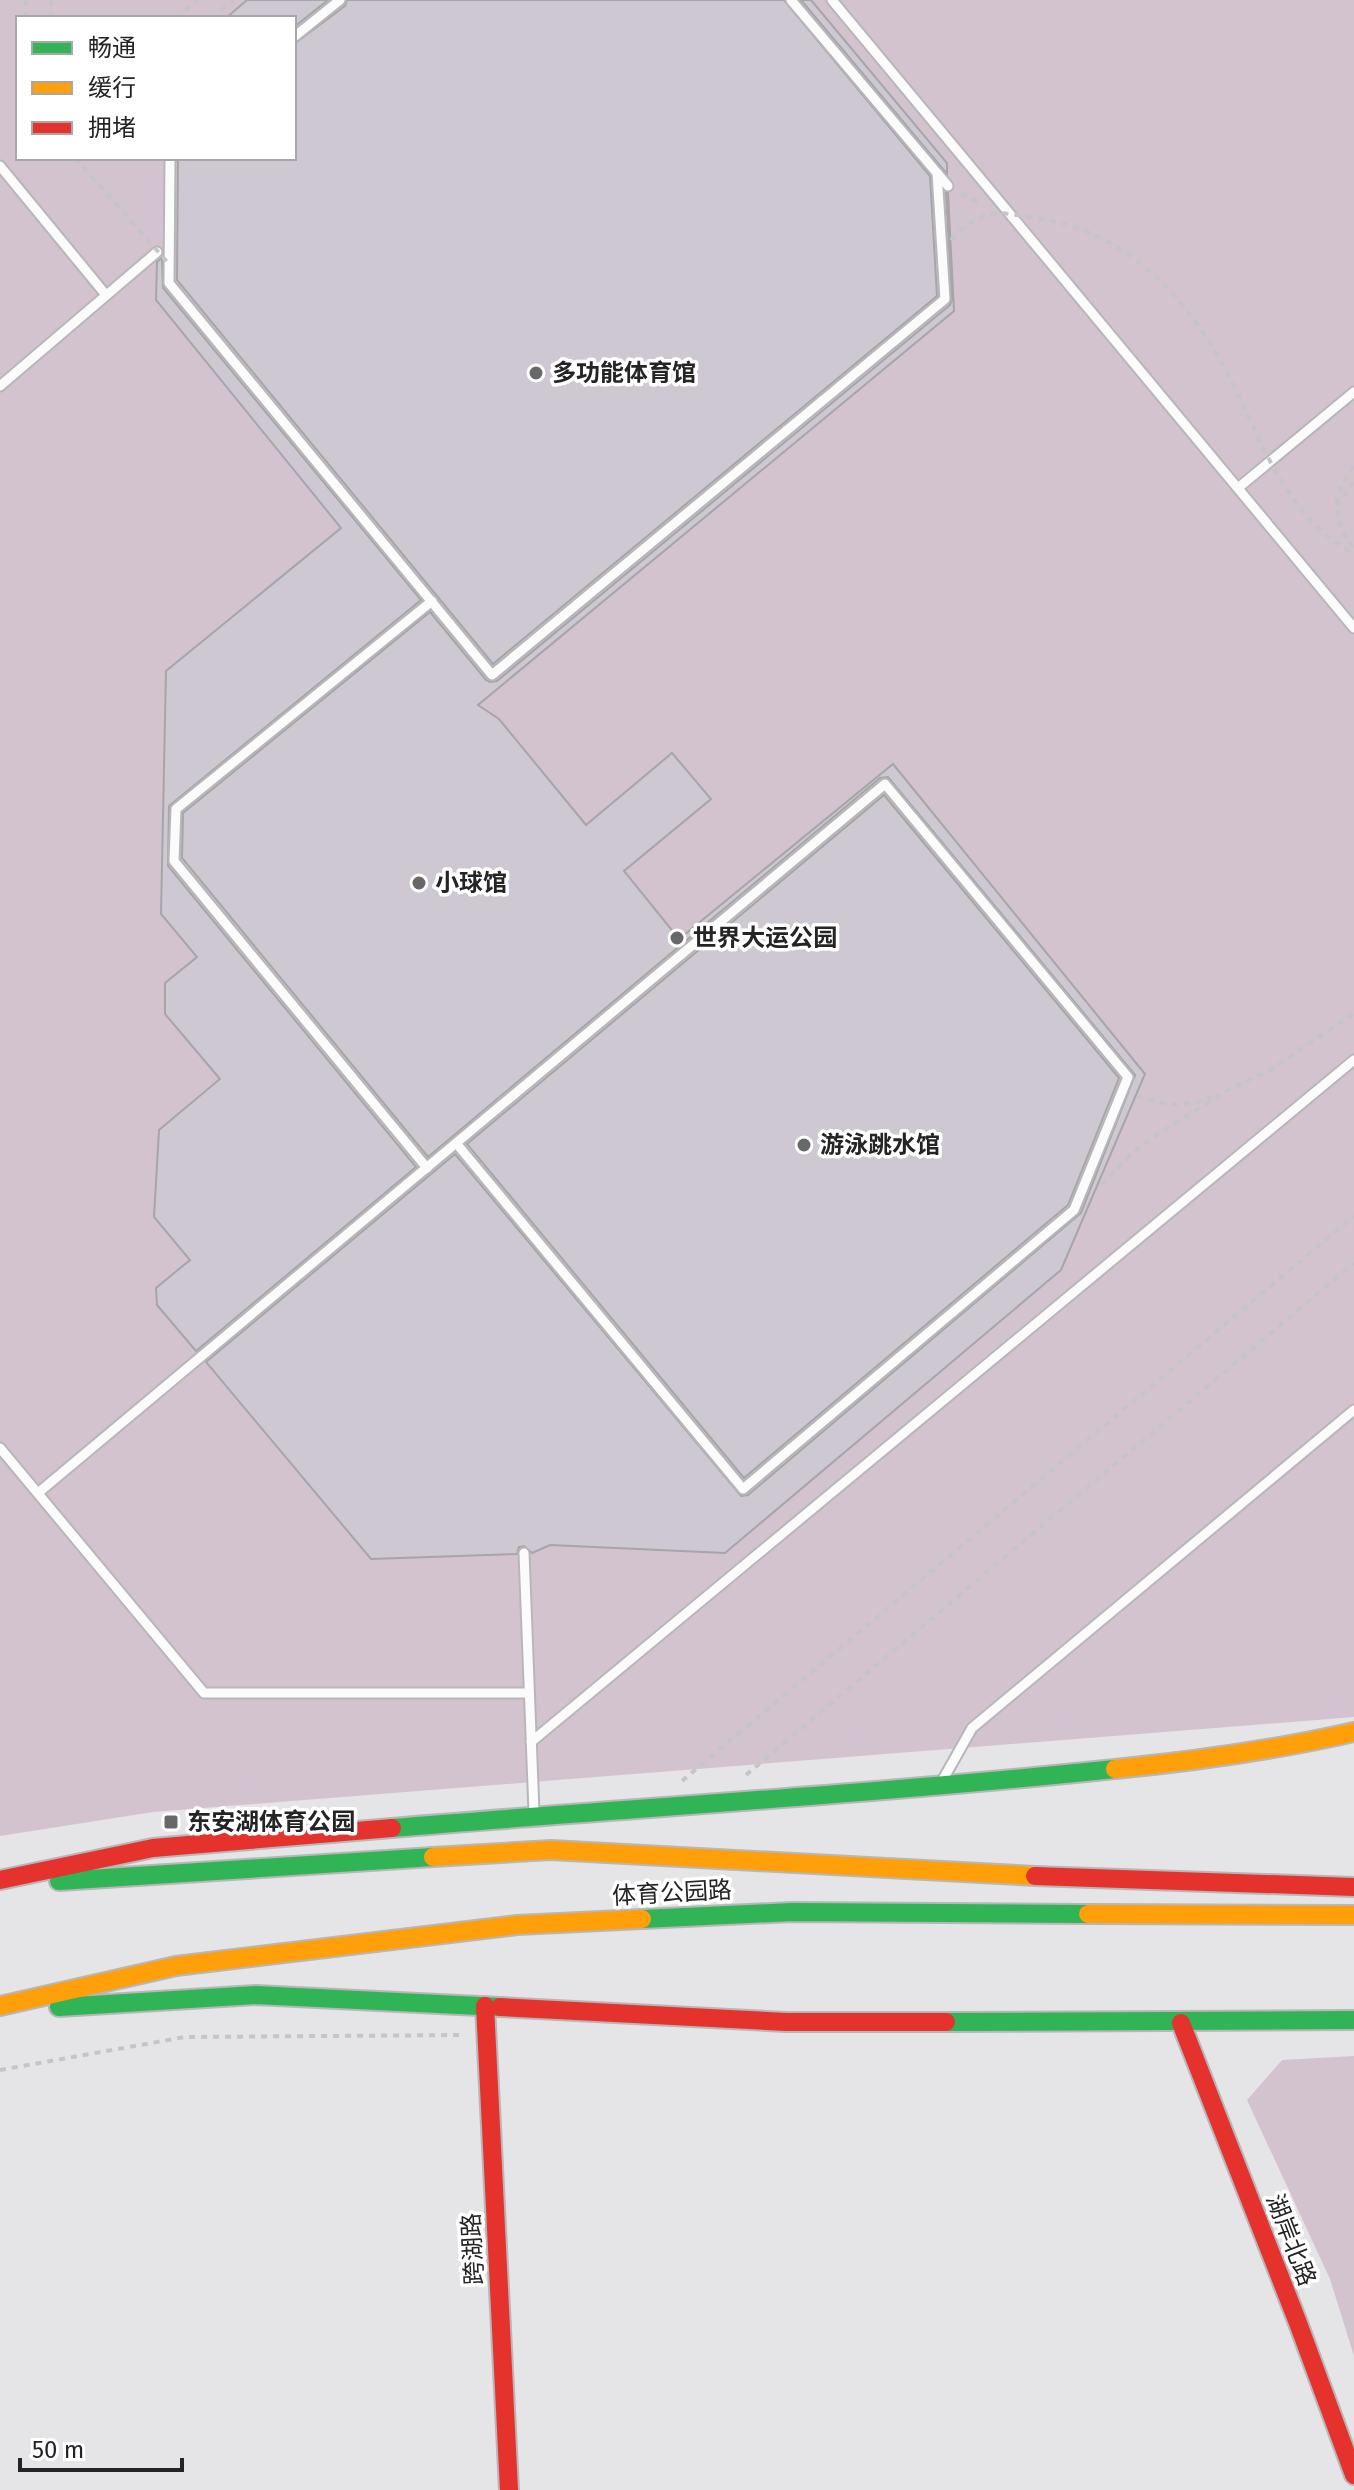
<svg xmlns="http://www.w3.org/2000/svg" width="1354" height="2490" viewBox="0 0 1354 2490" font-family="'Fira Sans','Noto Sans SC',sans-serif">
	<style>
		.green { fill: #d3c3ce; fill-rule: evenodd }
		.building { fill: #cdc8d1; stroke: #a6a5a7; stroke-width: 2 }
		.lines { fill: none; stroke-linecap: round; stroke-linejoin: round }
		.lane-casing { stroke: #b7b7b9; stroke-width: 13 }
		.fast-casing { stroke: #b7b7b9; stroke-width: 22 }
		.slow-casing { stroke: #b7b7b9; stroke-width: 22 }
		.jam-casing { stroke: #b7b7b9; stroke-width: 22 }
		.path { stroke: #c5c5c6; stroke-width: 4; stroke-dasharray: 6 6; stroke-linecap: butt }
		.lane { stroke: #fbfbfc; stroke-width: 9 }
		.fast { stroke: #30b455; stroke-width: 18 }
		.slow { stroke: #ff9f0a; stroke-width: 18 }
		.jam { stroke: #e5322d; stroke-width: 18 }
		.path-bridge { stroke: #c5c5c6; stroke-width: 4; stroke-dasharray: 6 6; stroke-linecap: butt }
		.poi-dot { fill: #686869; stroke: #fff; stroke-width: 3 }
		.labels { text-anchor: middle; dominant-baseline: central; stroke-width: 7; stroke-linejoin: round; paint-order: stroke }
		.poi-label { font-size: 24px; font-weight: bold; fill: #242425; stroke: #fff; text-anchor: start }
		.street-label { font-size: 24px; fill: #242425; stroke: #fff }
	</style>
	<rect width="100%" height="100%" fill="#e5e5e8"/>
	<g class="green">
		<path d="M0 0H1354V1717L153 1812 0 1836ZM18 18H294V158H18Z"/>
		<polygon points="1354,2056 1354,2356 1330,2279 1247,2100 1282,2060"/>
	</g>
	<g class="building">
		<polygon points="247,0 328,0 294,27 294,18 226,18"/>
		<polygon points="347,0 784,0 930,176 937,296 493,664 177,280 178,158 294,158 294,44 345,6"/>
		<polygon points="801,0 811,0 947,163 947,174"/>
		<polygon points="946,193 948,193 954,311 478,705 499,719 586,825 672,753 711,799 624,871 679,939 893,764 1145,1074 1061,1270 725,1553 550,1545 532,1553 524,1546 519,1547 517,1554 371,1559 206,1362 455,1154 741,1496 748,1495 1081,1213 1135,1075 888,777 880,778 428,1157 182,858 183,813 430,612 486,680 490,682 497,681 950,305 952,299"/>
		<polygon points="162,258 163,288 421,600 169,806 168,866 416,1167 196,1351 157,1305 156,1288 190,1260 154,1217 159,1130 220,1079 165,1014 165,983 197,957 161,914 166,671 341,528 156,300 157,262"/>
		<polygon points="884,795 1119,1078 1068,1205 744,1478 467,1144"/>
	</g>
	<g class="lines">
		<defs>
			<g id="lane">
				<polyline points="791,0 948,186"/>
				<polyline points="832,0 1354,628"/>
				<polyline points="294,37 340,0"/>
				<polyline points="170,158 169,283 492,675 945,299 937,173"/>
				<polyline points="0,166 106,295"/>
				<polyline points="0,386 157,252"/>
				<polyline points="1238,488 1354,392"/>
				<polyline points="427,1168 174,861 176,809 432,601"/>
				<polyline points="0,1448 204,1693 529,1693"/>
				<polyline points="38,1493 885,784 1128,1077 1074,1210 743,1489 456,1143"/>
				<polyline points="524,1553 534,1812"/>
				<polyline points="531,1742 1354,1060"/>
				<polyline points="941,1783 972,1728 1354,1410"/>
			</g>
			<g id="fast">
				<path d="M392 1828C633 1808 875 1794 1115 1769"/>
				<polyline points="59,1881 433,1857"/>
				<polyline points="642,1919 792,1912 1088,1914"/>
				<polyline points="59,2007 256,1995 500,2007"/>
				<polyline points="946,2022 1354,2020"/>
			</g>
			<g id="slow">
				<path d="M1115 1769C1196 1761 1275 1750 1354 1732"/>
				<polyline points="433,1857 551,1850 1035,1876"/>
				<polyline points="1088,1914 1354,1915"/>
				<polyline points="0,2006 176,1966 517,1925 642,1919"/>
			</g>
			<g id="jam">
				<polyline points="1035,1876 1354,1887"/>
				<polyline points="0,1880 153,1848 392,1828"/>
				<polyline points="485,2006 509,2490"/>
				<polyline points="500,2007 786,2022 946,2022"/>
				<polyline points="1181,2023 1298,2323 1354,2475"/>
			</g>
		</defs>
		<use href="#lane" class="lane-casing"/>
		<use href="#fast" class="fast-casing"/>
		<use href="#slow" class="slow-casing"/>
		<use href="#jam" class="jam-casing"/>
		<g class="path">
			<polyline points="26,0 26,18"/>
			<polyline points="51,18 51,0"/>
			<polyline points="176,18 198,0"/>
			<polyline points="212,18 234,0"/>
			<polyline points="961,194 982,204"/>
			<path d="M1354 466C1331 497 1331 519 1354 549"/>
			<polyline points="1337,506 1354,482"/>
			<path d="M1137 1096C1164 1107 1190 1107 1217 1095"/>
			<polyline points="1101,1185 1131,1154 1158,1134 1230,1089 1270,1070 1354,1013"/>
			<polyline points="746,1775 1354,1263"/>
			<polyline points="682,1781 1354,1216"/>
			<polyline points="0,2070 185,2037 464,2035"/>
		</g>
		<use href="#lane" class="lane"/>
		<use href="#fast" class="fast"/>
		<use href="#slow" class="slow"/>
		<use href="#jam" class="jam"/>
		<g class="path-bridge">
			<polyline points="75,158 169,264"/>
			<path d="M951 240C964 225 982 213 1002 213 1024 216 1047 219 1068 225 1144 247 1203 320 1235 388 1266 452 1288 517 1354 554"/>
		</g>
	</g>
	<g class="poi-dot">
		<circle cx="536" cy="373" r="8"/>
		<circle cx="419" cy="883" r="8"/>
		<circle cx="677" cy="938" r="8"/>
		<circle cx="804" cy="1145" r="8"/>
		<rect x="163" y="1814" width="16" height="16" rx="4"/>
	</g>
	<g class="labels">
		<g class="poi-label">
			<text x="552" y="373">多功能体育馆</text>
			<text x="435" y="883">小球馆</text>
			<text x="693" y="938">世界大运公园</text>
			<text x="820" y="1145">游泳跳水馆</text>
			<text x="187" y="1822">东安湖体育公园</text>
		</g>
		<g class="street-label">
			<text transform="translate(672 1893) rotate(-3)">体育公园路</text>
			<text transform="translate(1291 2240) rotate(69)">湖岸北路</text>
			<text transform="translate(473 2249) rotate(-93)">跨湖路</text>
		</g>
	</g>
	<rect x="16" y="16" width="280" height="144" fill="#ffffff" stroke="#a7a7a8" stroke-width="2"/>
	<rect x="32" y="42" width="40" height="12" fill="#30b455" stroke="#a7a7a8" stroke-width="2"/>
	<text x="88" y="56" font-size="24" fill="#242425">畅通</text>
	<rect x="32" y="82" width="40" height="12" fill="#ff9f0a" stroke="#a7a7a8" stroke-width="2"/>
	<text x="88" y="96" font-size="24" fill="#242425">缓行</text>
	<rect x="32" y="122" width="40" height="12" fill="#e5322d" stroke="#a7a7a8" stroke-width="2"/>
	<text x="88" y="136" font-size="24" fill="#242425">拥堵</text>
	<path d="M20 2458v12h162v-12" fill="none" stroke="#242425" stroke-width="4"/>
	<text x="32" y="2458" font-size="24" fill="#242425" stroke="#ffffff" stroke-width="6" paint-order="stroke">50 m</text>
</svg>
